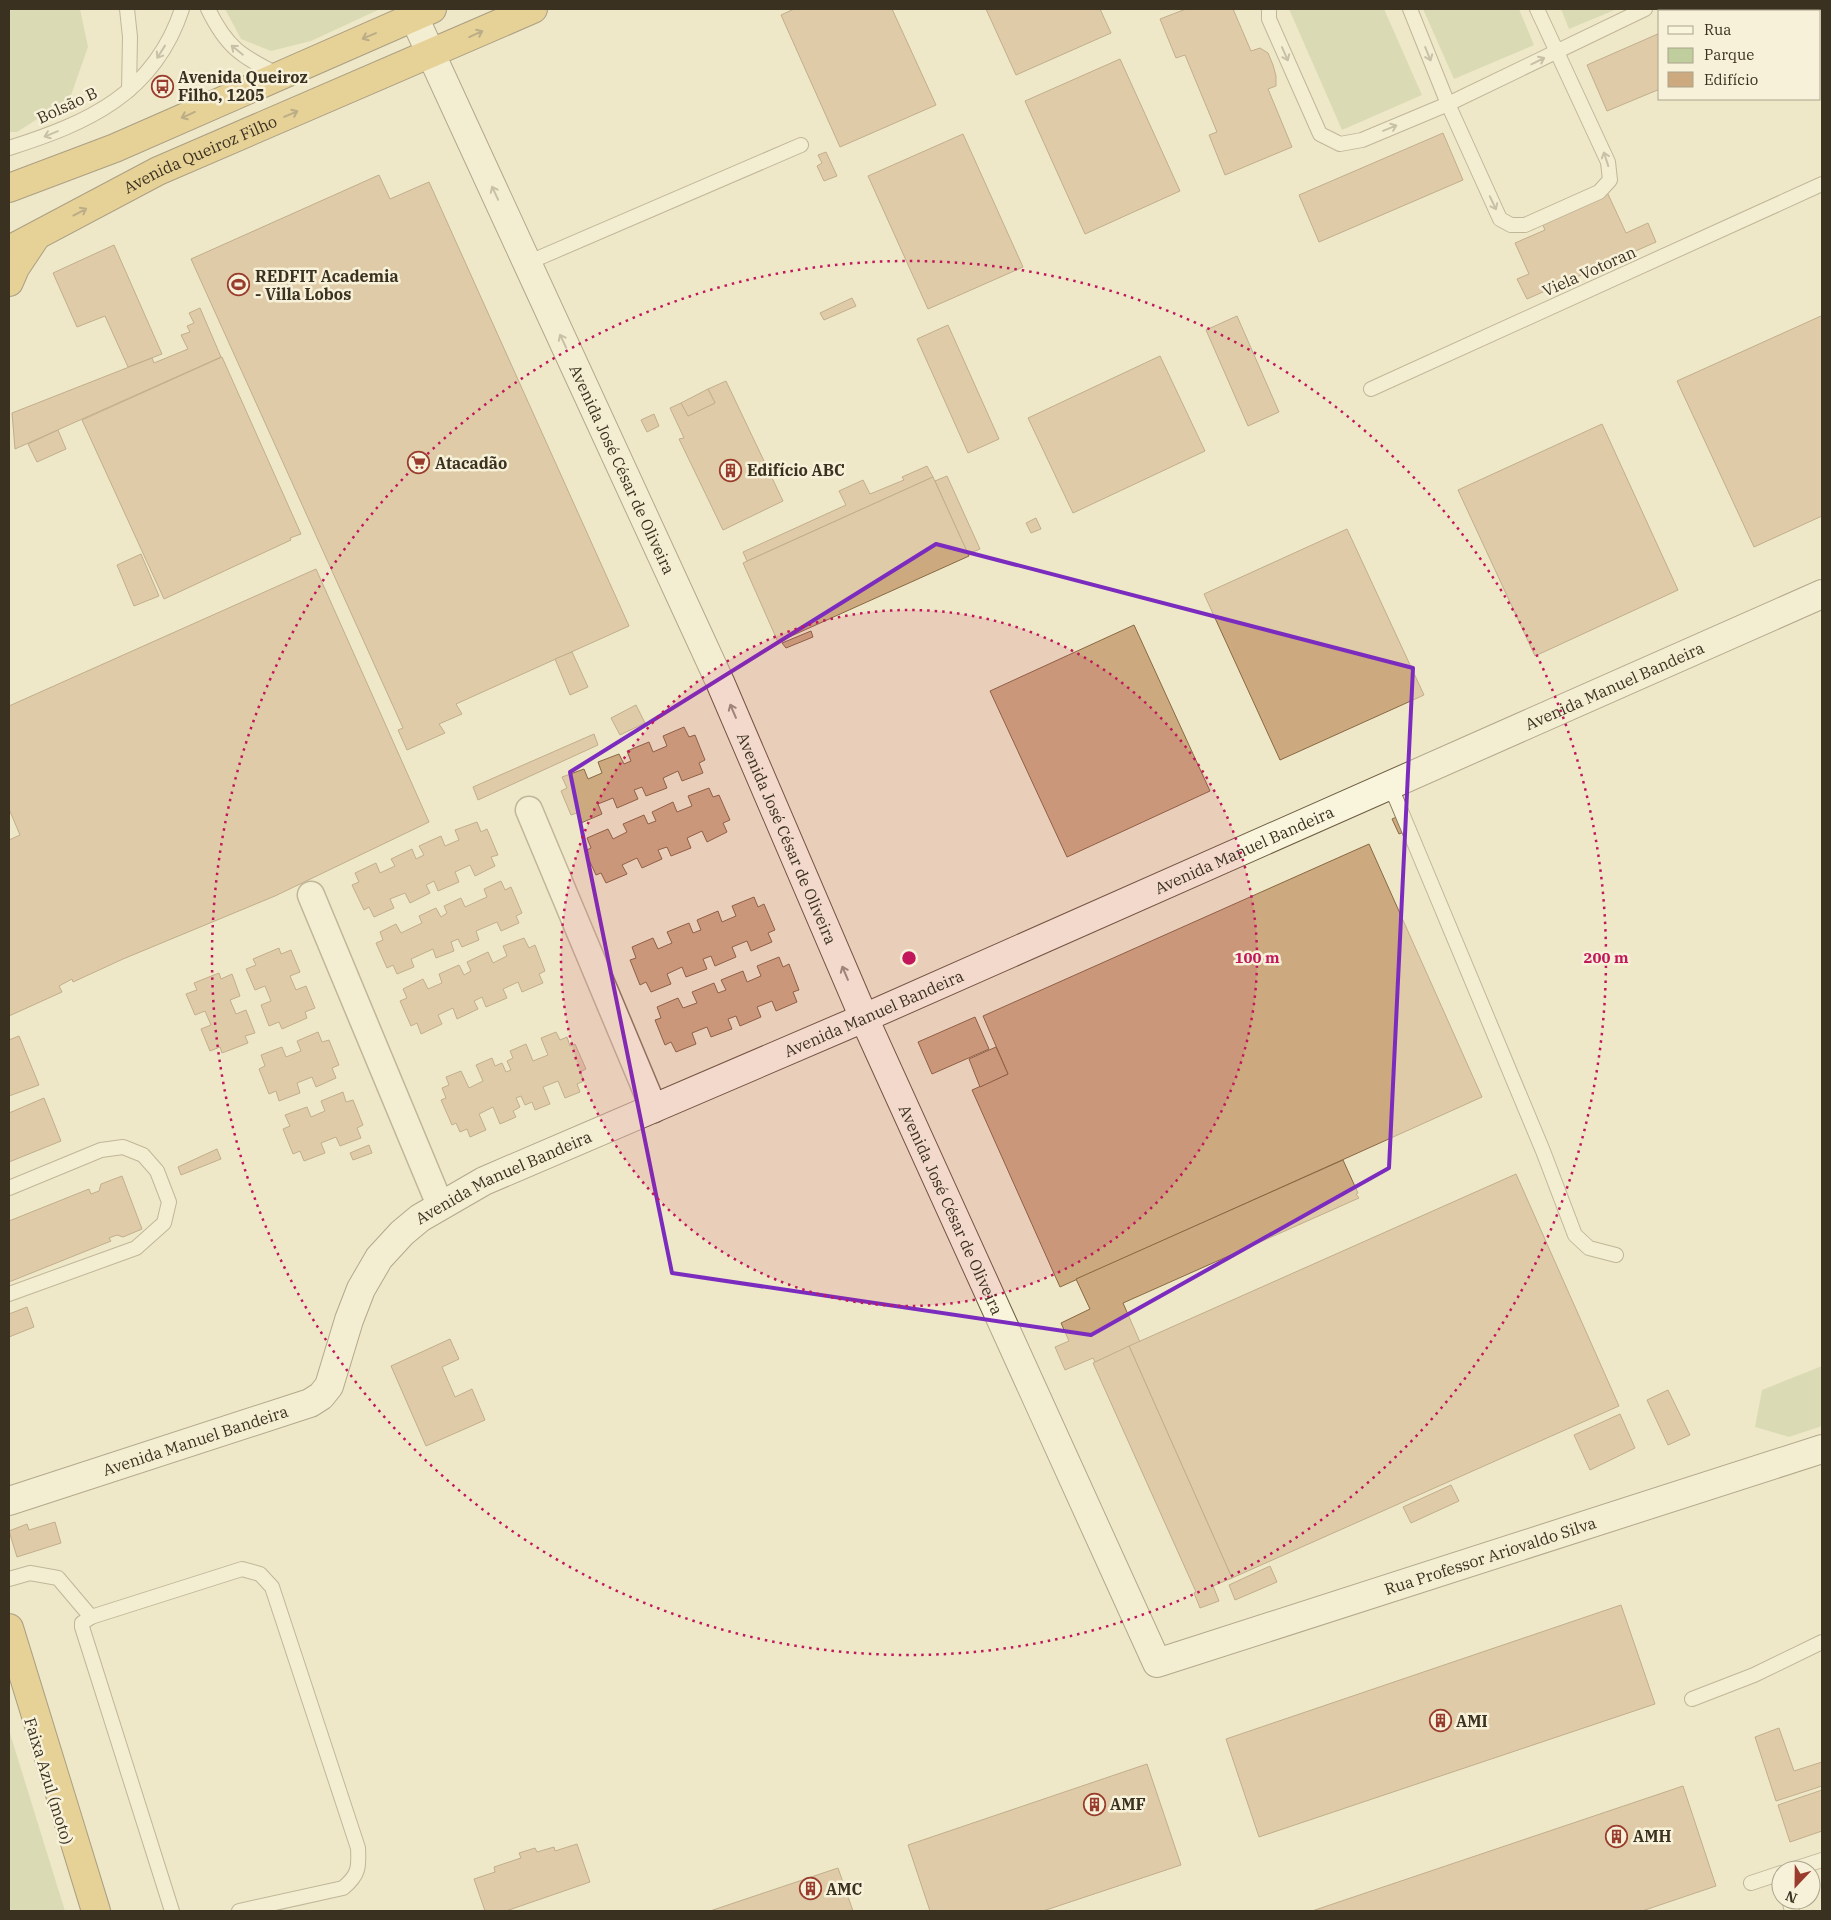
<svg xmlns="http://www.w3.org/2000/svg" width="1831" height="1920" viewBox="0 0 1831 1920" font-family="'IBM Plex Serif',serif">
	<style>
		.green { fill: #c0cd9c }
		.building { fill: #cca97f; stroke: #896943 }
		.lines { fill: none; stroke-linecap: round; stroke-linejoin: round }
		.lane-casing { stroke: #8a7c5d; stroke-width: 16 }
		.street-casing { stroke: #8a7c5d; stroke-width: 29 }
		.secondary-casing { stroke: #6c5c40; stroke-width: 30 }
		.highway-casing { stroke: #594931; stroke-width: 30 }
		.lane { stroke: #f9f4dc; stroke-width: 14 }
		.street { stroke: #f9f4dc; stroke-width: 26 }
		.secondary { stroke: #f9f4dc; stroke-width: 28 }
		.highway { stroke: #dbb55b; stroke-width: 28 }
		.oneway { stroke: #7b6638 }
		.oneway2 { stroke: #9a927e }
		.marked { fill: none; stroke: #7b2cbf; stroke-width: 4; stroke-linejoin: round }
		.ring { fill: none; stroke: #c2185b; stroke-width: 2.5; stroke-dasharray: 2.5 5 }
		.labels { text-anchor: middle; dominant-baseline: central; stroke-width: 5; stroke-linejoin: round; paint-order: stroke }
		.poi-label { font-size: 16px; font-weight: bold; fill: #3b3120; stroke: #f6f1d8; text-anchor: start }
		.street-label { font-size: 16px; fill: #3b3120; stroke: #f6f1d8 }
		.centre { fill: #c2185b; stroke: #f6f1d8; stroke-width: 2.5 }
		.ring-label { font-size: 15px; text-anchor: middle; font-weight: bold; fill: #c2185b; stroke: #f6f1d8; stroke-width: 5; stroke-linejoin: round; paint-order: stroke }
	</style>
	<rect width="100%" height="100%" fill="#eee8c8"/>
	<g class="green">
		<polygon points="9,9 80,9 88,47 70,98 17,132 9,132"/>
		<polygon points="225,9 380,9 311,41 271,51 241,39"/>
		<polygon points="1289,9 1384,9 1422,95 1342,130"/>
		<polygon points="1423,9 1519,9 1534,45 1454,79"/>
		<polygon points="1561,9 1617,9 1569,29"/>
		<polygon points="1822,1366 1822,1426 1789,1437 1755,1427 1762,1390"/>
		<polygon points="9,1730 65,1911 9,1911"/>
	</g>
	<g class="building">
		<polygon points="794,9 892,9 936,105 840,147 781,15"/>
		<polygon points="986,9 1100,9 1111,33 1016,75"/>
		<polygon points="1186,9 1233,9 1251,51 1260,48 1268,53 1273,65 1276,76 1276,86 1268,89 1292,147 1225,175 1209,135 1217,132 1185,55 1176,58 1160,19"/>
		<polygon points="1660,33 1660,89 1607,111 1587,65"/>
		<polygon points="1120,59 1180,191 1085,234 1025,101"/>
		<polygon points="1443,133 1463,180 1319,242 1299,195"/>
		<polygon points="963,134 1023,267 928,309 868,176"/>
		<polygon points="826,152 837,176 824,181 817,166 822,163 818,155"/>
		<polygon points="379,175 390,199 429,182 629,626 456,704 462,714 439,724 445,733 407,750 398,730 403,728 191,259"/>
		<polygon points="1607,192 1626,233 1648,223 1656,242 1527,299 1517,279 1529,274 1515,243 1545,230 1541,221"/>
		<polygon points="114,245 162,354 128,367 105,316 77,327 53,273"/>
		<polygon points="852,298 856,306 824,320 820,313"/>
		<polygon points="200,308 221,357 15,449 12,413 152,358 154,363 188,349 181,335 190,332 187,326 194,323 189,313"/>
		<polygon points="1237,316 1279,412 1248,426 1206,330"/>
		<polygon points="1821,316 1822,319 1822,516 1754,547 1677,381"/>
		<polygon points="948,325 999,439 968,453 917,339"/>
		<polygon points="1160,356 1205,451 1073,513 1028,418"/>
		<polygon points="222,357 301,534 290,538 291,540 164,599 82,420"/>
		<polygon points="726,381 783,501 723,530 679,439 684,438 670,408 681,403 688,416 715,403 708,389"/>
		<polygon points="708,389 715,403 688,416 681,403"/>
		<polygon points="654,414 659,426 647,432 641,420"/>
		<polygon points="1602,424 1678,590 1535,656 1458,490"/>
		<polygon points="58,430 66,449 37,462 28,444"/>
		<polygon points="927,466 933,477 747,561 743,552 846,505 839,491 863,480 870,494 904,480 902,477"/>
		<polygon points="947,476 980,549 968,554 935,481"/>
		<polygon points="933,477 969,556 778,642 743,563"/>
		<polygon points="1036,518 1041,529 1031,533 1026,523"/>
		<polygon points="1347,529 1424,695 1280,760 1204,594"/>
		<polygon points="141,554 159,596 134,606 117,565"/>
		<polygon points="316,569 429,822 275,896 123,959 73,982 72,979 59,986 62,992 9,1016 9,840 20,835 9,809 9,706"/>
		<polygon points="1134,625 1210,791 1067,857 990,691"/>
		<polygon points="811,631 813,637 786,648 782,643"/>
		<polygon points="572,652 588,687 570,695 555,659"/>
		<polygon points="636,705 645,723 620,735 611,718"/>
		<polygon points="684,727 689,737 695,735 705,760 699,763 703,773 682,781 678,771 663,778 667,788 646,796 642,787 634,790 638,799 617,808 613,798 598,804 602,814 581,823 577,813 571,815 561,791 567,788 562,777 584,769 588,779 602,773 598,762 619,754 624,764 631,761 627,751 649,742 653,752 667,746 663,736"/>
		<polygon points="594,734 598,745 478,800 473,787"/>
		<polygon points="709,788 713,797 719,795 730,820 723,823 727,832 707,842 702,831 687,838 691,848 671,856 667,847 658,850 662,859 642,868 637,858 622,865 627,874 606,883 601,873 596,875 585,851 591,848 587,838 608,829 613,839 627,832 623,824 644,815 648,824 656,821 652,812 673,802 677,812 692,806 688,796"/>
		<polygon points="1399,816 1406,831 1399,834 1392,819"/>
		<polygon points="477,822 481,832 487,829 498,855 491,857 495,866 475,876 470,865 455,872 459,882 438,891 434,881 426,885 430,893 410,903 405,893 390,899 394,908 374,917 369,907 364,910 352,885 359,882 355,873 376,863 380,873 395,866 391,859 412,849 416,859 424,855 419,846 441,836 445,846 459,840 455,830"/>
		<polygon points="1369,844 1482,1097 1060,1287 972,1090 1008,1074 983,1016"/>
		<polygon points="501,881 505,890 511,887 522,913 516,916 519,923 501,931 497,922 476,931 479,940 462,947 458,939 451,942 454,951 436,958 433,949 411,959 414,967 397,974 393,965 387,968 376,943 383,940 380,932 396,924 401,933 422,923 419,916 436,908 441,917 447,913 444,906 461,898 465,907 487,897 484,889"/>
		<polygon points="754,897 758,907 764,904 775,930 768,933 772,942 751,951 747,941 732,947 736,957 715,966 711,956 703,959 707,969 686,977 682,967 667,974 671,984 651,992 646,982 640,985 630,960 636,958 632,947 653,938 658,949 672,943 667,932 689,923 693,933 701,930 697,920 718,911 722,922 736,916 732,906"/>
		<polygon points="524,938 529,948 535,945 545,971 539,974 543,983 522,992 518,982 503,989 507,998 486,1007 482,997 474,1001 478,1009 457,1019 453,1008 438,1015 442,1024 421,1034 417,1023 411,1026 400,1001 407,998 403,989 423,979 428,989 442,983 439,974 459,965 464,975 471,971 467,962 488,952 493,963 507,956 503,946"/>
		<polygon points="279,948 281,954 291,950 300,972 290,976 296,990 306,986 315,1008 305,1012 307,1018 282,1029 279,1022 269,1026 261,1005 271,1001 265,986 255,990 246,969 256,965 253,959"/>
		<polygon points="779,957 783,967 789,964 799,990 793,992 797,1002 776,1011 772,1001 757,1007 761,1017 740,1026 736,1016 728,1019 732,1029 711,1037 707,1027 692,1033 696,1044 676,1052 671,1042 665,1045 655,1020 661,1018 657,1007 678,998 683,1008 697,1003 692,992 714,983 718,993 726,990 721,980 743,971 747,982 761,976 757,966"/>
		<polygon points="219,973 221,979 232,974 240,996 230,1000 236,1014 246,1010 255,1033 245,1036 248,1043 222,1053 220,1047 210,1051 201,1029 211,1025 205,1011 195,1015 186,994 197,990 194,983"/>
		<polygon points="975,1017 989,1049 932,1074 918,1042"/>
		<polygon points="318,1032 322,1042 329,1040 339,1065 332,1068 336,1078 316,1087 312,1077 297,1083 300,1093 279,1101 276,1091 269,1094 259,1069 265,1066 261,1055 282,1047 286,1057 301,1051 297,1041"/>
		<polygon points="556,1032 560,1040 567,1037 570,1046 575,1044 586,1069 580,1072 584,1081 577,1084 580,1092 565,1098 558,1081 543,1087 550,1104 535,1110 532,1102 525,1105 521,1096 516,1098 520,1107 513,1111 516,1117 500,1124 493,1107 479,1114 486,1130 470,1137 467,1129 460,1132 456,1123 452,1125 441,1100 446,1098 442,1088 449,1085 446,1077 461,1071 469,1088 483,1081 476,1065 492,1058 495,1066 502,1063 506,1072 511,1070 507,1061 513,1058 510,1051 526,1044 533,1061 548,1055 541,1038"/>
		<polygon points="19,1036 39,1085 9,1096 9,1040"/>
		<polygon points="996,1047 1008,1074 980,1087 969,1059"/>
		<polygon points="343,1092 346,1102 353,1100 363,1125 357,1128 361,1138 340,1146 336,1137 321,1143 325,1153 304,1161 300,1151 293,1154 283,1129 290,1126 285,1115 307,1107 311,1117 325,1111 321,1101"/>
		<polygon points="44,1098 61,1141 9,1162 9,1113"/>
		<polygon points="369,1145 372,1153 353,1160 350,1153"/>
		<polygon points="217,1149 221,1159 181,1175 178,1167"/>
		<polygon points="1343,1160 1358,1193 1356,1194 1359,1198 1123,1303 1140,1342 1095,1362 1093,1358 1065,1370 1055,1347 1069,1341 1061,1323 1090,1309 1076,1279"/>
		<polygon points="1516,1174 1619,1406 1232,1578 1129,1346"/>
		<polygon points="122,1176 142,1229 123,1237 117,1235 109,1238 111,1241 9,1282 9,1221 89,1189 91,1194 99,1191 101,1184"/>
		<polygon points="27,1307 34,1327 9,1337 9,1314"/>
		<polygon points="450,1339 459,1359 442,1367 455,1397 472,1389 485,1420 426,1446 391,1366"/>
		<polygon points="1129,1346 1232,1578 1213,1586 1219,1601 1200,1608 1194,1593 1196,1592 1093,1363"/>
		<polygon points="1668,1390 1690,1435 1668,1445 1647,1400"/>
		<polygon points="1620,1414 1635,1448 1590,1470 1574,1435"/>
		<polygon points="1451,1485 1459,1501 1411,1523 1403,1507"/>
		<polygon points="55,1522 61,1543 17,1557 9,1531 27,1524 29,1530"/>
		<polygon points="1270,1566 1277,1582 1235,1600 1229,1585"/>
		<polygon points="1621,1605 1655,1704 1259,1837 1226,1739"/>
		<polygon points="1779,1728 1794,1771 1822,1762 1822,1786 1776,1801 1755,1737"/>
		<polygon points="1147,1764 1181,1865 1043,1911 930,1911 908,1845"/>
		<polygon points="1683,1786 1716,1886 1642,1911 1312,1911"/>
		<polygon points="1822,1790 1822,1831 1790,1842 1778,1805"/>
		<polygon points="577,1844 590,1882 506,1911 485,1911 474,1879 495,1872 494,1867 521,1858 519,1853 535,1848 537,1852 554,1847 555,1851"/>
		<polygon points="838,1868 853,1911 710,1911"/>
	</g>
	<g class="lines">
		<defs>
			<g id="lane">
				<polyline points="127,9 130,37 129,90"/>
				<path d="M208 9C227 48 241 56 279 75"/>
				<polyline points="1269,9 1269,19 1320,134 1340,144 1362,140 1448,104 1645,9"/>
				<polyline points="1410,9 1448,104 1500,219 1511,225 1525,225 1599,192 1610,180 1608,162 1537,9"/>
				<path d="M9 148C88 123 154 94 182 9"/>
				<polyline points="527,263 801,145"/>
				<polyline points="1371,389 1822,184"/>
				<polyline points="1388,786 1396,799 1543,1151 1575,1235 1589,1248 1616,1255"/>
				<polyline points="9,1188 101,1150 123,1147 143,1155 157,1171 169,1202 164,1223 136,1248 9,1294"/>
				<path d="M9 1579 30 1573 58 1578 91 1617 242 1569 260 1574 272 1587 358 1848C359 1867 359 1875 343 1888L239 1911"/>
				<polyline points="91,1617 82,1623 82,1627 172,1911"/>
				<polyline points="1692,1699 1754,1675 1822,1642"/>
				<polyline points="1791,1870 1822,1860"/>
				<polyline points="1751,1883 1781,1873"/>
				<polyline points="1789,1900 1792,1911"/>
			</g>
			<g id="street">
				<polyline points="529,810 654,1109"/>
				<polyline points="311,895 440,1205"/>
			</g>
			<g id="secondary">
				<path id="s1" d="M414 17 720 682 864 1018 1157 1663 1822 1449"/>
				<path id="s2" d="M9 1501 310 1403 321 1396 329 1386 349 1320 361 1289 379 1258 402 1233 420 1218 484 1181 864 1018 1822 594"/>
			</g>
			<g id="highway">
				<polyline points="9,188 115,148 432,9"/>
				<path id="s3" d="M9 250 158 171 533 9"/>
				<polyline points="9,282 15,268 35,238"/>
				<polyline points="9,1628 96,1911"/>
			</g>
		</defs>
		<use href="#lane" class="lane-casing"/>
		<use href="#street" class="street-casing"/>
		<use href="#secondary" class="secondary-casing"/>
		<use href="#highway" class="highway-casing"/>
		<use href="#lane" class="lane"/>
		<use href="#street" class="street"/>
		<use href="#secondary" class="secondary"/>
		<use href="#highway" class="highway"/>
	</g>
	<defs><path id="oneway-shaft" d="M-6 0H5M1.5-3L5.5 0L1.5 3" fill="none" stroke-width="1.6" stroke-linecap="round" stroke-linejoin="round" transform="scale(1.25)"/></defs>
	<g class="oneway">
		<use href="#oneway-shaft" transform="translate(476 34) rotate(-24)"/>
		<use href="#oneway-shaft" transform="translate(369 36) rotate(157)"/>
		<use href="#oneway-shaft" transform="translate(291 114) rotate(-23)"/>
		<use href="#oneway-shaft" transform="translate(188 115) rotate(156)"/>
		<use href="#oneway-shaft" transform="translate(80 212) rotate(-28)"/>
	</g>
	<g class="oneway2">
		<use href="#oneway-shaft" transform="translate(237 50) rotate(-141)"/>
		<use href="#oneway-shaft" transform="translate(161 52) rotate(122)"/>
		<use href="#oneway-shaft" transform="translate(1285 54) rotate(66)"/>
		<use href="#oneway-shaft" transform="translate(1428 54) rotate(68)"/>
		<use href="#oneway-shaft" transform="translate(1538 61) rotate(-26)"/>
		<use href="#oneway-shaft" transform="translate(1390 128) rotate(-22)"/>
		<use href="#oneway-shaft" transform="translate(51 134) rotate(158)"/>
		<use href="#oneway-shaft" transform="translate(1606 159) rotate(-108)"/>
		<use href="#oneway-shaft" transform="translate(495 193) rotate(-115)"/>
		<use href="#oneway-shaft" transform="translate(1493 203) rotate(65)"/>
		<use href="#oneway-shaft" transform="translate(563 341) rotate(-115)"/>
		<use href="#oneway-shaft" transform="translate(733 711) rotate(-113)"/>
		<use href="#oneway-shaft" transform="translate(845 973) rotate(-113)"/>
	</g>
	<path d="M0 0H1831V1920H0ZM936 544 1413 668 1389 1168 1091 1335 672 1273 570 772Z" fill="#eee8c8" fill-opacity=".55" fill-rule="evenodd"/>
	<path class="marked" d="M936 544 1413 668 1389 1168 1091 1335 672 1273 570 772Z"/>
	<circle cx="909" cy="958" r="348" fill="#c2185b" fill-opacity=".12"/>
	<g class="ring">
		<circle cx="909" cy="958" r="348"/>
		<circle cx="909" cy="958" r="697"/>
	</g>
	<defs>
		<symbol id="bus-ring" viewBox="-11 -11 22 22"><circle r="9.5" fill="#f6f1d8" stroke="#993c2d" stroke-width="1.5"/><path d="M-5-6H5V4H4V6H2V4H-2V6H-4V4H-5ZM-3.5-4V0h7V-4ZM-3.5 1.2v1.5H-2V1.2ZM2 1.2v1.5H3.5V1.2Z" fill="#993c2d"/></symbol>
		<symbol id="stadium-ring" viewBox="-11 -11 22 22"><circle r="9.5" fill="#f6f1d8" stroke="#993c2d" stroke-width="1.5"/><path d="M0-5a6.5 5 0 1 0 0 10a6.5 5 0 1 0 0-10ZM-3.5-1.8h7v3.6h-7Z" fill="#993c2d"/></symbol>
		<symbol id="supermarket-ring" viewBox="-11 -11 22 22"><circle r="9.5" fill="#f6f1d8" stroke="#993c2d" stroke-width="1.5"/><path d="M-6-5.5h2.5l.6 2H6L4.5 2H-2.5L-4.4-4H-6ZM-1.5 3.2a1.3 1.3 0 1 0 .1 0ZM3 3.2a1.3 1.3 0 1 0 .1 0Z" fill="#993c2d"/></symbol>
		<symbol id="building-ring" viewBox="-11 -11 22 22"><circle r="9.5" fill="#f6f1d8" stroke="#993c2d" stroke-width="1.5"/><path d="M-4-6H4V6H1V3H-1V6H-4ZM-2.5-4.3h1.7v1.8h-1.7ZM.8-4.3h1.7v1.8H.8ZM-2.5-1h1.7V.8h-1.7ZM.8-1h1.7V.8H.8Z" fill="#993c2d"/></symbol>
	</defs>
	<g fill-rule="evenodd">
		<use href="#bus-ring" x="150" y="74" width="25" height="25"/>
		<use href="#stadium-ring" x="226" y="272" width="25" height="25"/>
		<use href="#supermarket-ring" x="406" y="450" width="25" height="25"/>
		<use href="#building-ring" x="718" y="458" width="25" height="25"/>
		<use href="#building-ring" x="1428" y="1708" width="25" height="25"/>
		<use href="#building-ring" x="1082" y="1792" width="25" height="25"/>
		<use href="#building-ring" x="1604" y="1824" width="25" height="25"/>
		<use href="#building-ring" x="798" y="1876" width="25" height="25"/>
	</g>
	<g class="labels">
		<g class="poi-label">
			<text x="178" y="77">Avenida Queiroz<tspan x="178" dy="18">Filho, 1205</tspan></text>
			<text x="255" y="276">REDFIT Academia<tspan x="255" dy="18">- Villa Lobos</tspan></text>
			<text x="435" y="463">Atacadão</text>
			<text x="747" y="470">Edifício ABC</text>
			<text x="1456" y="1721">AMI</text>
			<text x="1110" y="1804">AMF</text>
			<text x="1633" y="1836">AMH</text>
			<text x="826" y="1889">AMC</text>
		</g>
		<g class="street-label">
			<text transform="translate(67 105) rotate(-25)">Bolsão B</text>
			<text stroke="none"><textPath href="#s3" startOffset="214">Avenida Queiroz Filho</textPath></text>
			<text transform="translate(1589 271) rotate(-24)">Viela Votoran</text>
			<text stroke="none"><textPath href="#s1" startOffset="498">Avenida José César de Oliveira</textPath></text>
			<text stroke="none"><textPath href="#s2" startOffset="1846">Avenida Manuel Bandeira</textPath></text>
			<text stroke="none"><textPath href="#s1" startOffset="902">Avenida José César de Oliveira</textPath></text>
			<text stroke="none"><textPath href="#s2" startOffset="1441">Avenida Manuel Bandeira</textPath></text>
			<text stroke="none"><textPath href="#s2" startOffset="1036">Avenida Manuel Bandeira</textPath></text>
			<text stroke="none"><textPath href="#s2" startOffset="631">Avenida Manuel Bandeira</textPath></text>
			<text stroke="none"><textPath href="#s1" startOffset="1308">Avenida José César de Oliveira</textPath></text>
			<text stroke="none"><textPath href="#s2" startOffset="196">Avenida Manuel Bandeira</textPath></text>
			<text stroke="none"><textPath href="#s1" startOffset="2156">Rua Professor Ariovaldo Silva</textPath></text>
			<text transform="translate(49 1781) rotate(73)">Faixa Azul (moto)</text>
		</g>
	</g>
	<circle cx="909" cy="958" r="8" class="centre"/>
	<g class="ring-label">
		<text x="1257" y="963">100 m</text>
		<text x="1606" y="963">200 m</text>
	</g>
	<rect width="1831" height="1920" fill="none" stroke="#3b3120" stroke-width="20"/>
	<rect x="1658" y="10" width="162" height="90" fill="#f6f1d8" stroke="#aba48e"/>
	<rect x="1668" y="26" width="25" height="8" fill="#f9f4dc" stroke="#aba48e"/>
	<text x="1704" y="35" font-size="15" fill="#3b3120">Rua</text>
	<rect x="1668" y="48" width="25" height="15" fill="#c0cd9c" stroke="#aba48e"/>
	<text x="1704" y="60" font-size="15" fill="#3b3120">Parque</text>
	<rect x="1668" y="72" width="25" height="15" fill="#cca97f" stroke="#aba48e"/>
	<text x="1704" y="85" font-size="15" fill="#3b3120">Edifício</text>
	<g transform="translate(1796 1885) rotate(202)"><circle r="24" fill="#f6f1d8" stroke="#aba48e"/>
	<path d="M0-4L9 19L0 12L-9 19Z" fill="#993c2d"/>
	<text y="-8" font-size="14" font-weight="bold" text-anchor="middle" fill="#3b3120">N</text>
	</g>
</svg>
